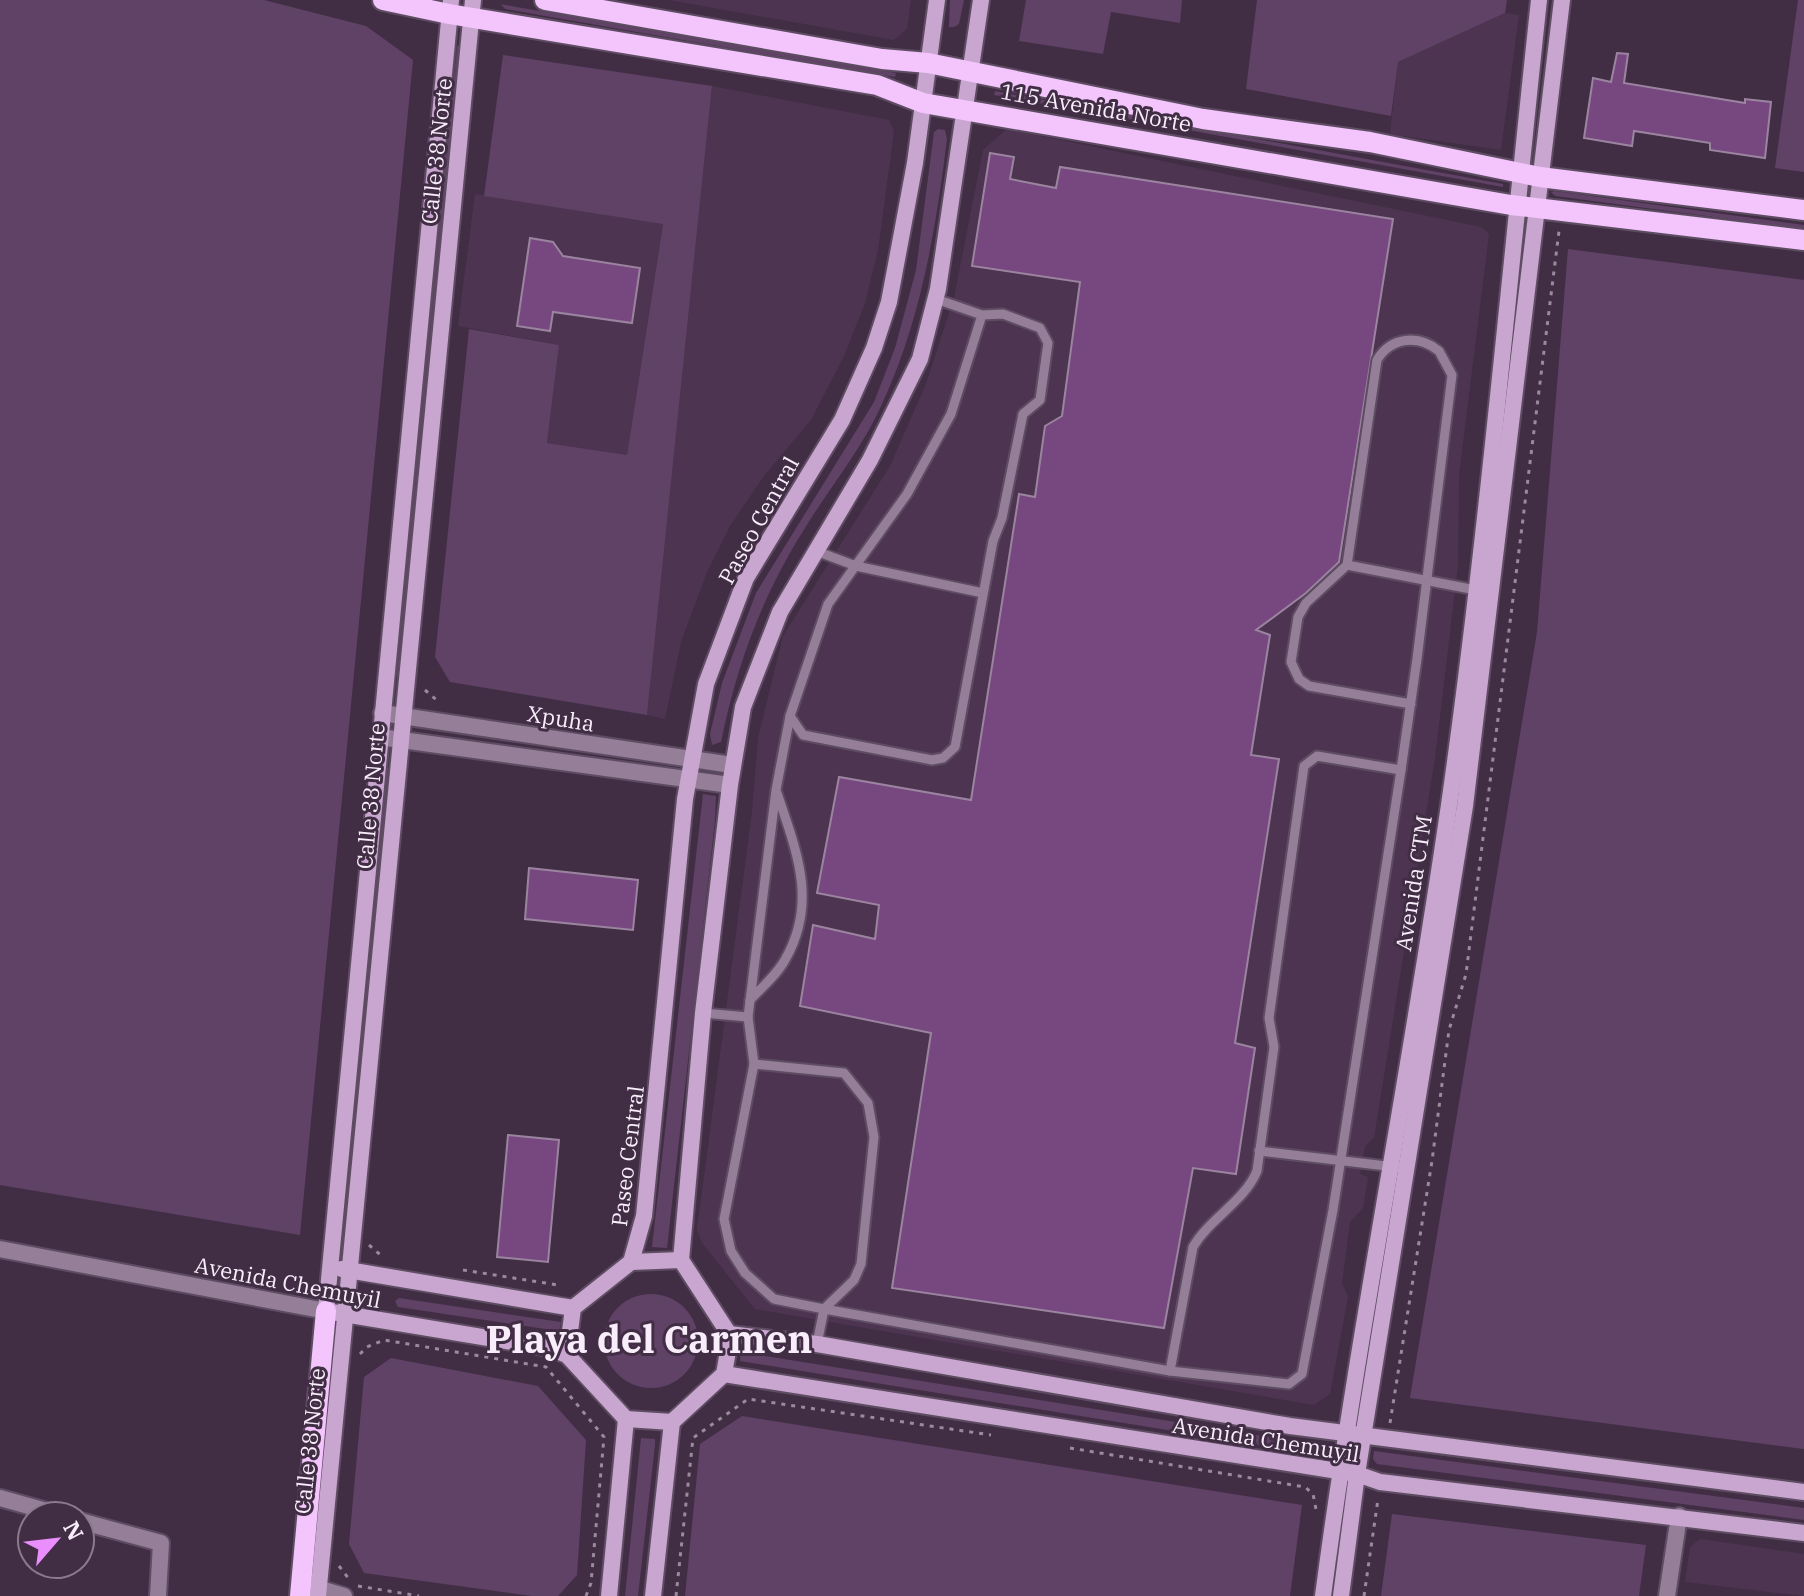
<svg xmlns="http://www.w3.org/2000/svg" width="1804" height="1596" viewBox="0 0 1804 1596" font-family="'IBM Plex Serif',serif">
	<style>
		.built { fill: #4d3551 }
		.green { fill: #604266 }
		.building { fill: #774880; stroke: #9b849f; stroke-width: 2 }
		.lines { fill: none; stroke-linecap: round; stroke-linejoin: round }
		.lane-casing { stroke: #5e4d62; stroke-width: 13 }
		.street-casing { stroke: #5e4d62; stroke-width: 20 }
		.secondary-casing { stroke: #5e4d62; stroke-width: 20 }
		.primary-casing { stroke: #5e4d62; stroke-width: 24 }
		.path { stroke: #998a9c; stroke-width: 3; stroke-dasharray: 4 6; stroke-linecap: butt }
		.lane { stroke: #947e98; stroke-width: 9 }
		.street { stroke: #947e98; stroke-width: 16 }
		.secondary { stroke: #c9a6d0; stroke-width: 16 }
		.primary { stroke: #f3c5fc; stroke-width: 20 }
		.labels { text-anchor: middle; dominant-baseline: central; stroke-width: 6; stroke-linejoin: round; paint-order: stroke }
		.street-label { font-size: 22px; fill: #f9edfb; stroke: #412e45 }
		.town-label { font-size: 38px; font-weight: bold; fill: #f9edfb; stroke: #412e45 }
	</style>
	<rect width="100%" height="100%" fill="#412e45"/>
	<g class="built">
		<polygon points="669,0 911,0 907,29 894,40"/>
		<polygon points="1505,13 1519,15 1501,150 1390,134 1398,62"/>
		<polygon points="712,86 889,120 894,131 878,250 865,303 844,356 811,420 766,473 730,526 707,572 681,642 665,719 647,715"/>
		<polygon points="1007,129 1481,227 1489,234 1459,475 1458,565 1435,758 1374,1138 1365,1146 1360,1174 1368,1177 1363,1208 1350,1222 1342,1283 1348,1297 1330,1394 1314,1405 755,1309 702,1243 697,1230 752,812 758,738 783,636 890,466 926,384 954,298 983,150"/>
		<polygon points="475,194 663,223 627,455 547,443 559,345 458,326"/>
		<polygon points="1700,1539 1804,1554 1804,1596 1685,1582 1690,1547"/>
	</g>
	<g class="green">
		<polygon points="0,0 264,0 366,26 413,60 300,1235 0,1185"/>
		<polygon points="950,0 964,0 959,24 954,27 949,27"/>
		<polygon points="1026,0 1182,0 1180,23 1111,12 1103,54 1019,41"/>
		<polygon points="1257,0 1507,0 1505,13 1398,62 1391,116 1246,89"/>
		<polygon points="1798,0 1804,0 1804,172 1775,168"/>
		<polygon points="501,4 505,5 896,73 895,77 505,9"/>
		<polygon points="457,46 461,46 461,53 398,677 394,676"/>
		<polygon points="503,55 712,86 647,715 450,682 435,657 469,329 559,345 547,443 627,455 663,224 484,196"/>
		<polygon points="995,91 1503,184 1503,187 994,95"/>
		<path d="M938 129 945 130 947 139C936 229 921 320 882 404 862 449 830 487 805 528 762 596 737 664 721 742L712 745 710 734 722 683 756 593 874 402 895 348 916 270 934 132Z"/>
		<polygon points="1555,191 1804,225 1804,229 1555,196 1551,192"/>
		<polygon points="1568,249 1804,280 1804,1449 1410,1398 1537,632"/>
		<polygon points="386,768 390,768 344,1224 339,1224"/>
		<polygon points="703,794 716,796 715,820 667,1248 652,1247"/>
		<circle cx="651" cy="1341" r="47"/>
		<polygon points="399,1298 561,1322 559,1331 398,1307 395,1301"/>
		<polygon points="741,1352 1288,1440 1296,1445 1291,1450 740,1361"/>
		<polygon points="391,1358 538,1386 586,1440 577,1575 558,1596 532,1596 364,1573 349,1544 364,1377"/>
		<polygon points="742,1416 1302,1505 1290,1596 685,1596 700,1444"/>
		<polygon points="641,1438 655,1439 655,1445 638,1596 625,1596"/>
		<polygon points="1374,1451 1804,1508 1804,1520 1377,1464 1373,1459"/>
		<polygon points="1392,1514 1646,1545 1639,1596 1381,1596"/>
	</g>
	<g class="building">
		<polygon points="1617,53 1628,54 1624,83 1745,103 1745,99 1771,102 1765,158 1710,150 1710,143 1634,131 1632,146 1584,138 1593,78 1611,82"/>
		<polygon points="990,153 1014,157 1010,179 1056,188 1060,167 1393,219 1339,562 1306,593 1256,630 1270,635 1251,755 1279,759 1235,1043 1255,1048 1236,1174 1193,1168 1164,1328 892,1288 931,1033 800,1006 813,925 875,939 879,905 817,893 839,777 971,800 1019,494 1035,497 1045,426 1062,416 1080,282 972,266"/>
		<polygon points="530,238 553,242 563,256 640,268 632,323 553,312 550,331 517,326"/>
		<polygon points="529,868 638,880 633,930 525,919"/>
		<polygon points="508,1135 559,1140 548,1262 497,1257"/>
	</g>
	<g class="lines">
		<defs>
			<g id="lane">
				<polyline points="936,299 982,315 1003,314 1040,328 1048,343 1040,400 1023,414 1002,518 993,541 955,747 943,758 932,760 803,735 790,716 828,604 907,494 951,414 982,315"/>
				<polyline points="816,551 856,566 983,593"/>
				<polyline points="1347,565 1481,591"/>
				<path d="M750 1000C762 987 778 974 786 958 818 901 796 850 777 793"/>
				<polyline points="703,1013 748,1017"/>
				<polyline points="754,1064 748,1017 776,790 790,716"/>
				<polyline points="1259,1151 1395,1167"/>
				<path d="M817 1344 824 1309 854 1280 861 1264 874 1137 868 1103 844 1073 754 1064 724 1219 731 1251 745 1273 774 1299 824 1309 1170 1371 1289 1384 1302 1374 1333 1210 1401 770 1417 659 1452 375 1439 351C1418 334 1391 337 1377 360L1347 565 1306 603 1298 617 1291 662 1299 679 1309 686 1411 704"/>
				<path d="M1170 1371 1193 1247C1210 1218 1244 1202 1257 1171L1274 1047 1269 1018 1304 766 1317 756 1401 770"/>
			</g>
			<g id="street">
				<polyline points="382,713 732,765"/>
				<polyline points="380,737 730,785"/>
				<polyline points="0,1249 326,1311"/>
				<polyline points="0,1498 64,1516"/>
				<polyline points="80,1521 161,1543 158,1596"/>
				<polyline points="307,1585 344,1596"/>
				<polyline points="1667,1596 1679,1516"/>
			</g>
			<g id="secondary">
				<polyline points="451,0 326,1311 549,1348 567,1355 626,1419 672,1422 724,1374 728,1351 729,1334 681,1260"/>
				<polyline points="681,1260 703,1013 730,785 743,707 780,612 870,460 920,359 938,289 981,0"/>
				<polyline points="631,1262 644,1216 685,799 706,684 746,578 842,420 874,348 889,302 915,163 937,0"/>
				<polyline points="342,1269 573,1308"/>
				<polyline points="729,1334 817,1344 1290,1426 1804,1492"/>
				<polyline points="567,1355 573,1308 631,1262 681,1260"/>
				<polyline points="724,1374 1357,1474 1380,1482 1804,1533"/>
				<polyline points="318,1596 473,0"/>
				<polyline points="609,1596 626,1419"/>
				<polyline points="653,1596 672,1422"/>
				<path d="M1323 1596C1358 1331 1411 1069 1449 805 1487 538 1510 268 1539 0"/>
				<polyline points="1341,1596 1357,1474 1465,806 1562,0"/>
			</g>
			<g id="primary">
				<polyline points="383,0 449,14 877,85 923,103 1511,205 1804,240"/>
				<polyline points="545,0 882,59 928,63 1203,119 1370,142 1540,177 1804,210"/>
				<polyline points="300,1596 326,1311"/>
			</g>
		</defs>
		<use href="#lane" class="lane-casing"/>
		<use href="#street" class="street-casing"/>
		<use href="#secondary" class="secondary-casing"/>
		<use href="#primary" class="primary-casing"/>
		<g class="path">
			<polyline points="425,690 440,703"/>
			<polyline points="369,1245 384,1258"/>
			<polyline points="463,1270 558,1285"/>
			<polyline points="360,1354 367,1347 384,1340 546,1367 604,1437 591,1583 586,1596"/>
			<polyline points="1390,1423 1432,1161 1449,1030 1466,974 1559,231"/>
			<polyline points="1070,1448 1305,1487 1313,1494 1316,1509"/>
			<polyline points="339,1566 349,1579"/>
			<polyline points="358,1586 419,1596"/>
			<polyline points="676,1596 693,1438 748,1399 991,1435"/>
			<polyline points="1364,1596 1378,1499"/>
		</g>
		<use href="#lane" class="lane"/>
		<use href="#street" class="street"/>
		<use href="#secondary" class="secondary"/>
		<use href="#primary" class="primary"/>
	</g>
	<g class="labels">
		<g class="street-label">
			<text transform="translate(1096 107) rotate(10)">115 Avenida Norte</text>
			<text transform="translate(436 151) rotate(-84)">Calle 38 Norte</text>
			<text transform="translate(758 520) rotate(-61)">Paseo Central</text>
			<text transform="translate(561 718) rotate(9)">Xpuha</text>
			<text transform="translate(370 796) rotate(-85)">Calle 38 Norte</text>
			<text transform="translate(1413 883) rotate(-81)">Avenida CTM</text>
			<text transform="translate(627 1156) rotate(-83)">Paseo Central</text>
			<text transform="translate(288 1282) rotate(11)">Avenida Chemuyil</text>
			<text transform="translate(1266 1439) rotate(9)">Avenida Chemuyil</text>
			<text transform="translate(309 1441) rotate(-84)">Calle 38 Norte</text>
		</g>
		<g class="town-label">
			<text x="649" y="1338">Playa del Carmen</text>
		</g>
	</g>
	<g transform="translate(56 1540) rotate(62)"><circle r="38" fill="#412e45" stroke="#8b7a8e" stroke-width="2"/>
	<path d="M0-6L14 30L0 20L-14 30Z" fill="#ea8dfd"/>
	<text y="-12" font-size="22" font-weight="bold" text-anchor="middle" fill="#f9edfb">N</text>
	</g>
</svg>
